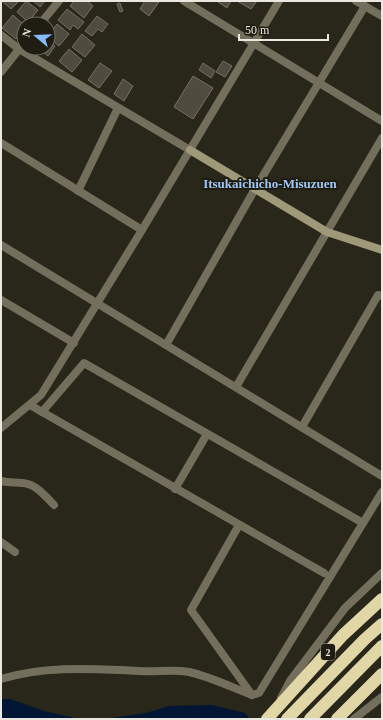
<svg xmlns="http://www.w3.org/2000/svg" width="383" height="720" viewBox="0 0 383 720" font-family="'Times New Roman',serif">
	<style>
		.water { fill: #001634 }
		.building { fill: #4f4c3f; stroke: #747062 }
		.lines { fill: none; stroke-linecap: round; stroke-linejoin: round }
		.street { stroke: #736f5c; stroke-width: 8 }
		.secondary { stroke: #a09979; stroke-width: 8 }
		.highway { stroke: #e1d6a5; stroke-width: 12 }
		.labels { text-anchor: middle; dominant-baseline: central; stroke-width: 4; stroke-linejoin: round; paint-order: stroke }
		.shield { fill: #1f1d11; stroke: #adaba2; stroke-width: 1 }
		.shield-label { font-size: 10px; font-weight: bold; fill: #eae8e0 }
		.quarter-label { font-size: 13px; font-weight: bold; fill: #9ec6f5; stroke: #1f1d11 }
	</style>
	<rect width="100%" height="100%" fill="#29261a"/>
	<g class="water">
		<polygon points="1,699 10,699 44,711 79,719 1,719"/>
		<polygon points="212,705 245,713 250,719 105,719 146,713 169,706"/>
	</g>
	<g class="building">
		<polygon points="2,1 17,1 18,2 11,9"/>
		<polygon points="26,1 38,10 28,22 17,12"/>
		<polygon points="33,1 45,1 40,7"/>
		<polygon points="74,1 87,1 93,6 84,18 70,6"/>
		<polygon points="145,1 159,2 149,16 140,9"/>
		<polygon points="219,1 231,1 227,8 218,2"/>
		<polygon points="237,1 257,1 251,9"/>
		<polygon points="120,3 123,11 120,12 117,4"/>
		<polygon points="67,9 84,22 78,29 73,25 70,30 58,20"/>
		<polygon points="13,15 24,25 24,30 16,39 2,28"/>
		<polygon points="97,16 108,24 102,32 98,29 92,36 85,31"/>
		<polygon points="57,24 69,34 59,46 48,37"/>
		<polygon points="82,34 95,45 85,57 72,47"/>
		<polygon points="48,40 55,46 48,56 38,48 48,48"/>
		<polygon points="69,49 82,60 72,72 59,61"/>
		<polygon points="223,61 232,66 225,77 216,72"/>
		<polygon points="100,63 112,71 99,88 88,80"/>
		<polygon points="203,63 215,71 211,78 199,70"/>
		<polygon points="193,76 213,88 193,119 174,107"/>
		<polygon points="123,79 133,86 124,101 114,94"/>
	</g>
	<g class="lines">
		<g class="street">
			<polyline points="184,1 382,121"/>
			<polyline points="356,1 382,16"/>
			<polyline points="40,24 59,1"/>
			<polyline points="1,35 19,49 190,150"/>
			<polyline points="1,72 24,43"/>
			<polyline points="1,143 142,230"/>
			<polyline points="78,191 118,108"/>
			<polyline points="1,245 382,476"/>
			<polyline points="1,300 74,343"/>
			<polyline points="166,345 255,189 365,6"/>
			<polyline points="236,387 382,138"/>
			<polyline points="30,405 324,573"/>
			<polyline points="42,412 84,363 363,523"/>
			<polyline points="302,427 378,295 382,296"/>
			<polyline points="1,428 41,395 142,230 279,1"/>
			<path d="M1 481C9 483 15 482 23 483 36 484 45 496 54 505"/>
			<polyline points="175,489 207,434"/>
			<polyline points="239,525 191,610 252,695"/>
			<polyline points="1,542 15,552"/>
			<path d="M1 679C47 665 93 669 140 671 156 672 174 669 189 672 211 677 231 687 252 695L259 693 382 492"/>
			<polyline points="281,698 290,681 345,608 382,573"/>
			<polyline points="354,719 382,697"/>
		</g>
		<polyline class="secondary" points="190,150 327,232 382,250"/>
		<g class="highway">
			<polyline points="267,719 343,635 382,599"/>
			<polyline points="287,719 365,639 382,624"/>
			<polyline points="310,719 382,646"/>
			<polyline points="337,719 382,674"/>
		</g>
	</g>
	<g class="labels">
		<rect class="shield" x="321" y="644" width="14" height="16" rx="3"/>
		<g class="shield-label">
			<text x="328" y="652">2</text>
		</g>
		<g class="quarter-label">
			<text x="270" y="183">Itsukaichicho-Misuzuen</text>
		</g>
	</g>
	<rect width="383" height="720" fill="none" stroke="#eae8e0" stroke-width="4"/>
	<g transform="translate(36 36) rotate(289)"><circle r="19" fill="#1f1d11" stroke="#706e64"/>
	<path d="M0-3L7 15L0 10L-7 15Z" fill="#86bbfb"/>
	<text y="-6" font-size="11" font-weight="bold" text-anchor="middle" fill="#eae8e0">N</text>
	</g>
	<path d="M239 34v6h89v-6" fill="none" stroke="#eae8e0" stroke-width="2"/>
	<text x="245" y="34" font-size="12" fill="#eae8e0" stroke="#1f1d11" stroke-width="3" paint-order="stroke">50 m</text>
</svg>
